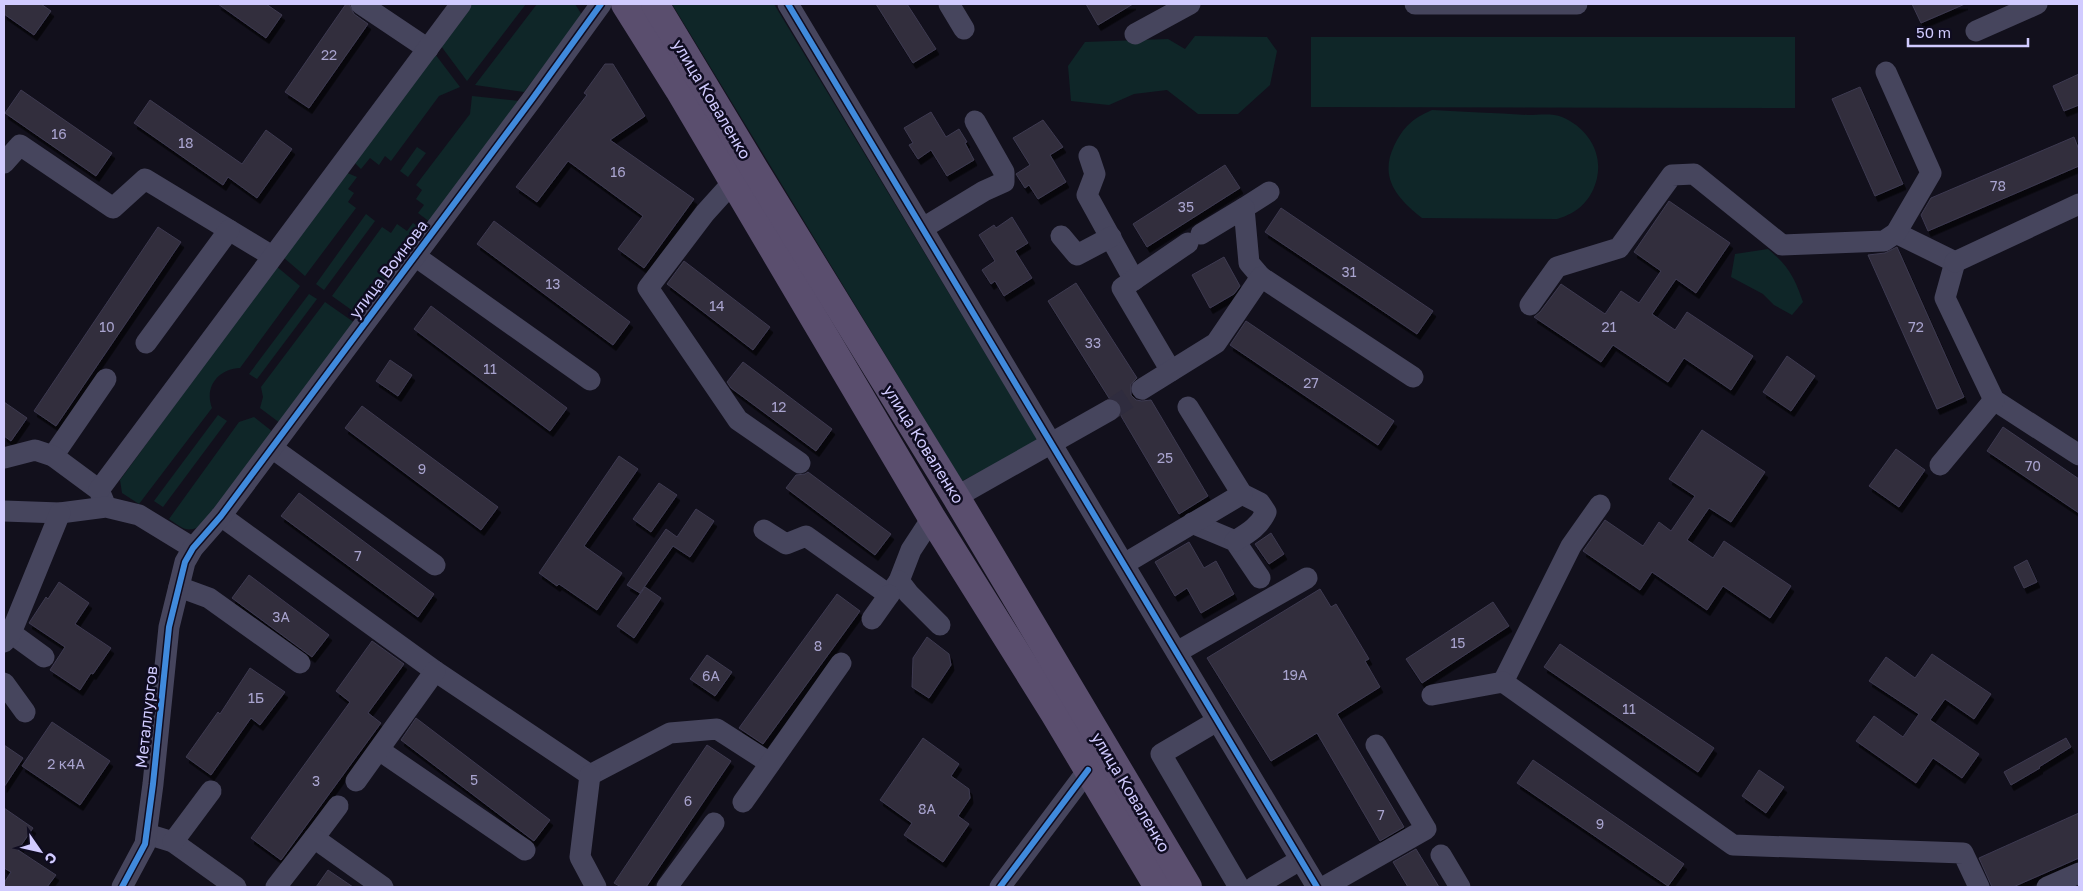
<svg xmlns="http://www.w3.org/2000/svg" width="2083" height="891" viewBox="0 0 2083 891" font-family="'Golos Text',sans-serif">
	<style>
		.green { fill: #0f2628 }
		.building { fill: #302e3e; stroke: #3e3a50; filter: url(#shadow) }
		.lines { fill: none; stroke-linecap: round; stroke-linejoin: round }
		.minor-tunnel { stroke: #2f2c3e; stroke-width: 21; stroke-dasharray: 21 11; stroke-linecap: butt }
		.minor { stroke: #46455d; stroke-width: 21 }
		.major { stroke: #5a4e6e; stroke-width: 28 }
		.cycleway-casing { stroke: #0f0c20; stroke-width: 9 }
		.cycleway { stroke: #408adc; stroke-width: 6 }
		.labels { text-anchor: middle; dominant-baseline: central; stroke-width: 5; stroke-linejoin: round; paint-order: stroke }
		.number-label { font-size: 14px; fill: #a9a4cf }
		.street-label { font-size: 16px; fill: #d1cbff; stroke: #0f0c20 }
	</style>
	<defs>
		<filter id="shadow"><feDropShadow dx="3" dy="5.5" stdDeviation="0" flood-color="#0009"/></filter>
	</defs>
	<rect width="100%" height="100%" fill="#12101c"/>
	<g class="green">
		<polygon points="472,4 526,4 467,81 441,46"/>
		<polygon points="537,4 575,4 582,15 524,92 475,85"/>
		<polygon points="672,4 774,4 1037,439 1034,444 962,481"/>
		<polygon points="1195,36 1267,37 1277,51 1270,85 1238,114 1198,114 1167,90 1134,94 1109,105 1071,101 1068,66 1085,42 1168,39 1185,49"/>
		<polygon points="1311,37 1795,37 1795,108 1311,107"/>
		<polygon points="435,54 460,87 439,96 391,161 385,156 379,165 370,158 361,169 353,161"/>
		<polygon points="472,96 519,101 430,222 418,213 424,205 416,199 422,190 416,185 470,114"/>
		<path d="M1432 110C1464 112 1496 113 1528 115 1538 115 1553 113 1562 117 1586 127 1603 151 1597 178 1592 200 1578 213 1557 219L1422 218C1397 198 1379 178 1394 146 1404 126 1412 119 1432 110Z"/>
		<polygon points="417,147 426,153 408,177 400,171"/>
		<polygon points="345,172 357,177 348,189 354,193 348,202 356,208 305,276 283,257"/>
		<polygon points="366,214 375,221 324,290 316,284"/>
		<polygon points="413,223 423,230 360,316 332,296 382,227 391,233 397,224 407,231"/>
		<path d="M1768 249C1788 266 1794 276 1803 302L1792 315 1774 305 1763 294 1731 277 1735 254Z"/>
		<path d="M276 266 300 286 240 368C218 369 204 387 212 408L139 504 122 493 120 480Z"/>
		<polygon points="309,294 317,299 257,379 249,374"/>
		<polygon points="325,302 355,323 280,423 260,408 263,397 261,387"/>
		<polygon points="218,415 227,421 163,507 154,501"/>
		<path d="M254 417 273 432 204 524C187 534 184 529 169 519L239 422Z"/>
	</g>
	<g class="building">
		<polygon points="4,4 41,4 51,11 34,35 4,14"/>
		<polygon points="218,4 266,4 282,15 266,38"/>
		<polygon points="346,4 349,4 354,14 368,24 309,108 285,92"/>
		<polygon points="876,4 907,4 936,49 913,63"/>
		<polygon points="1086,4 1133,4 1098,25"/>
		<polygon points="1912,4 1965,4 1921,23"/>
		<polygon points="605,64 613,64 645,116 610,140 694,199 644,268 618,249 643,216 568,161 537,202 516,187 587,95 584,93"/>
		<polygon points="2079,74 2079,105 2064,111 2053,86"/>
		<polygon points="1860,87 1903,184 1875,196 1832,99"/>
		<polygon points="21,90 112,153 96,176 5,113"/>
		<polygon points="150,100 242,164 266,130 292,149 257,198 228,177 223,185 134,123"/>
		<polygon points="931,112 946,137 959,129 967,142 965,143 974,160 947,176 931,150 918,159 909,145 913,143 904,128"/>
		<polygon points="1043,120 1063,147 1050,155 1066,182 1038,199 1029,185 1025,188 1016,174 1030,165 1013,138"/>
		<polygon points="2074,137 2079,150 2079,166 1928,231 1921,215 1931,198"/>
		<polygon points="1225,165 1240,188 1147,247 1133,224"/>
		<polygon points="1669,201 1730,243 1696,293 1676,279 1652,314 1675,330 1687,312 1753,356 1731,390 1684,358 1668,382 1613,345 1601,362 1534,317 1540,312 1561,284 1605,314 1621,291 1639,303 1661,271 1634,252"/>
		<polygon points="1281,208 1433,311 1417,334 1265,232"/>
		<polygon points="1012,217 1028,243 1015,251 1032,278 1004,296 995,281 991,284 982,270 995,261 979,235 994,225 996,228"/>
		<polygon points="494,221 630,322 613,345 477,244"/>
		<polygon points="158,227 181,242 56,426 34,411"/>
		<polygon points="1897,247 1964,397 1937,409 1868,255 1885,253"/>
		<polygon points="1224,257 1240,286 1234,294 1210,308 1192,275"/>
		<polygon points="684,261 770,327 753,350 667,284"/>
		<polygon points="1076,283 1137,378 1131,384 1131,395 1136,400 1142,401 1151,400 1208,496 1179,514 1121,416 1122,410 1121,403 1116,399 1109,398 1048,301"/>
		<polygon points="431,306 567,408 550,431 414,329"/>
		<polygon points="1246,321 1394,421 1378,445 1230,345"/>
		<polygon points="1787,356 1815,376 1791,411 1763,392"/>
		<polygon points="390,360 412,375 398,396 376,381"/>
		<polygon points="743,362 832,429 816,451 731,388 727,382"/>
		<polygon points="4,402 27,418 11,441 4,436"/>
		<polygon points="362,406 498,507 481,530 345,428"/>
		<polygon points="2003,427 2079,479 2079,513 1987,451"/>
		<polygon points="1702,430 1765,472 1731,522 1709,508 1687,540 1713,558 1724,541 1791,586 1770,618 1723,586 1707,610 1652,572 1640,590 1583,551 1605,520 1643,546 1659,522 1671,531 1695,496 1669,479"/>
		<polygon points="1896,449 1925,470 1899,507 1869,486"/>
		<polygon points="619,456 638,469 584,546 622,573 597,610 559,584 557,586 539,573"/>
		<polygon points="808,472 891,534 875,555 786,488 796,475 805,474"/>
		<polygon points="659,483 677,495 651,532 633,519"/>
		<polygon points="299,493 434,594 418,617 281,516"/>
		<polygon points="696,509 714,521 690,557 673,546 640,593 627,585 666,529 677,537"/>
		<polygon points="1271,533 1284,554 1269,564 1255,544"/>
		<polygon points="1189,542 1204,568 1216,561 1234,594 1201,613 1187,588 1175,596 1155,562"/>
		<polygon points="2027,560 2037,582 2024,588 2014,567"/>
		<polygon points="249,575 329,635 312,657 232,598"/>
		<polygon points="59,582 89,603 75,624 111,648 93,674 91,673 80,690 50,670 65,647 29,623 46,597 48,599"/>
		<polygon points="645,587 661,598 634,638 617,626"/>
		<polygon points="1320,589 1331,607 1336,604 1369,659 1365,661 1380,687 1337,714 1404,827 1380,841 1317,733 1271,761 1207,658"/>
		<polygon points="837,594 860,611 763,744 739,728"/>
		<polygon points="1493,602 1509,626 1422,683 1406,659"/>
		<polygon points="927,637 949,654 951,665 929,698 912,687 913,658"/>
		<polygon points="372,641 404,664 368,713 381,723 281,860 251,838 350,702 336,691"/>
		<polygon points="1560,644 1714,748 1698,772 1544,667"/>
		<polygon points="1932,654 1991,694 1974,719 1945,699 1930,720 1979,754 1962,778 1933,758 1916,783 1856,741 1874,716 1903,737 1919,714 1869,681 1886,657 1915,678"/>
		<polygon points="707,655 732,672 715,696 690,679"/>
		<polygon points="250,668 285,692 260,725 251,718 211,775 186,757 218,712 220,714"/>
		<polygon points="416,718 550,820 534,841 401,740"/>
		<polygon points="52,722 110,761 80,805 22,766"/>
		<polygon points="923,738 959,764 951,776 969,789 970,798 958,816 969,824 943,862 904,835 912,823 880,800"/>
		<polygon points="2066,738 2071,747 2039,767 2040,768 2011,785 2004,772"/>
		<polygon points="4,745 23,758 4,787"/>
		<polygon points="707,745 731,761 646,887 621,887 614,883"/>
		<polygon points="1533,760 1684,864 1668,886 1517,783"/>
		<polygon points="1759,770 1784,787 1766,813 1742,796"/>
		<polygon points="4,808 33,828 18,850 56,875 47,887 4,887 4,883 11,872 4,868"/>
		<polygon points="2079,813 2079,858 2013,887 1992,887 1979,858"/>
		<polygon points="1416,849 1439,887 1408,887 1393,862"/>
		<polygon points="328,870 353,887 316,887"/>
	</g>
	<g class="lines">
		<polyline class="minor-tunnel" points="1110,410 1142,389"/>
		<g class="minor">
			<polyline points="361,4 428,49"/>
			<polyline points="788,4 1317,887"/>
			<polyline points="949,4 964,29"/>
			<polyline points="1415,4 1577,4"/>
			<polyline points="1976,31 2037,4"/>
			<polyline points="1135,34 1190,4"/>
			<polyline points="1089,156 1095,174 1087,195 1134,280"/>
			<polyline points="4,163 20,145 113,208 145,179 272,256"/>
			<polyline points="733,182 705,213 648,288 738,420 800,463"/>
			<polyline points="1244,208 1269,192"/>
			<polyline points="923,228 984,191 1004,182 1004,172 975,121"/>
			<polyline points="1896,233 1955,262"/>
			<polyline points="1201,234 1244,208 1249,263 1261,277"/>
			<polyline points="1061,236 1077,255 1111,237"/>
			<polyline points="415,256 590,380"/>
			<polyline points="1955,262 1945,298 1994,400 2079,455"/>
			<polyline points="1955,262 2079,204"/>
			<polyline points="1530,305 1557,267 1619,248 1672,175 1694,174 1782,245 1884,241 1896,233 1931,173 1886,72"/>
			<polyline points="146,343 229,230"/>
			<polyline points="1171,371 1122,288 1188,243"/>
			<polyline points="1142,389 1216,343 1261,277 1413,377"/>
			<polyline points="272,448 435,565"/>
			<polyline points="53,456 106,379"/>
			<polyline points="4,458 35,450 53,456 99,490 104,502"/>
			<polyline points="1940,465 1994,400"/>
			<polyline points="99,490 461,4"/>
			<polyline points="956,497 1110,410"/>
			<polyline points="4,511 60,513 106,507 139,515 193,548"/>
			<polyline points="221,516 435,671 590,775"/>
			<polyline points="1192,523 1235,541 1260,578"/>
			<polyline points="764,530 786,544 806,536 889,595 899,581 911,550 932,518"/>
			<path d="M1235 541C1248 533 1259 527 1266 512L1260 503 1242 494"/>
			<polyline points="1124,564 1242,494 1188,407"/>
			<polyline points="899,581 909,594 940,625"/>
			<polyline points="179,587 209,598 300,663"/>
			<polyline points="872,619 889,595"/>
			<polyline points="11,633 44,657"/>
			<polyline points="4,642 11,633 60,513"/>
			<polyline points="1177,652 1307,578"/>
			<polyline points="1503,682 1571,546 1600,505"/>
			<polyline points="4,683 25,712"/>
			<polyline points="1432,695 1503,682 1733,845 1963,853 1979,887"/>
			<polyline points="1217,721 1161,754 1239,887"/>
			<polyline points="379,750 525,850"/>
			<polyline points="590,775 670,733 717,729 770,763"/>
			<polyline points="590,775 580,857 596,887"/>
			<polyline points="356,781 435,671"/>
			<polyline points="743,802 841,663"/>
			<polyline points="147,834 173,842 236,887"/>
			<polyline points="314,838 338,806"/>
			<polyline points="173,842 211,791"/>
			<polyline points="1441,855 1460,887"/>
			<polyline points="122,887 145,844 153,784 169,627 185,562 193,548 221,516 533,98 601,4"/>
			<polyline points="276,887 314,838 383,887"/>
			<polyline points="667,887 714,823"/>
			<polyline points="1000,887 1088,770"/>
			<polyline points="1254,887 1300,860"/>
			<polyline points="1324,887 1426,829 1376,745"/>
			<polyline points="2047,887 2079,873"/>
		</g>
		<g class="major">
			<polyline points="625,4 679,90 932,518 1054,713 1158,887"/>
			<polyline points="655,4 755,170 956,497 1188,887"/>
		</g>
		<defs>
			<g id="cycleway">
				<polyline points="788,4 1317,887"/>
				<polyline points="122,887 145,844 153,784 169,627 185,562 193,548 221,516 533,98 601,4"/>
				<polyline points="1000,887 1088,770"/>
			</g>
		</defs>
		<use href="#cycleway" class="cycleway-casing"/>
		<use href="#cycleway" class="cycleway"/>
	</g>
	<g class="labels">
		<g class="number-label">
			<text x="329" y="54">22</text>
			<text x="59" y="133">16</text>
			<text x="186" y="142">18</text>
			<text x="618" y="171">16</text>
			<text x="1998" y="185">78</text>
			<text x="1186" y="206">35</text>
			<text x="1349" y="271">31</text>
			<text x="553" y="283">13</text>
			<text x="717" y="305">14</text>
			<text x="107" y="326">10</text>
			<text x="1609" y="326">21</text>
			<text x="1916" y="326">72</text>
			<text x="1093" y="342">33</text>
			<text x="490" y="368">11</text>
			<text x="1311" y="382">27</text>
			<text x="779" y="406">12</text>
			<text x="1165" y="457">25</text>
			<text x="2033" y="465">70</text>
			<text x="422" y="468">9</text>
			<text x="358" y="555">7</text>
			<text x="281" y="616">3А</text>
			<text x="1458" y="642">15</text>
			<text x="818" y="645">8</text>
			<text x="1295" y="674">19А</text>
			<text x="711" y="675">6А</text>
			<text x="256" y="697">1Б</text>
			<text x="1629" y="708">11</text>
			<text x="66" y="763">2 к4А</text>
			<text x="474" y="779">5</text>
			<text x="316" y="780">3</text>
			<text x="688" y="800">6</text>
			<text x="927" y="808">8А</text>
			<text x="1381" y="814">7</text>
			<text x="1600" y="823">9</text>
		</g>
		<g class="street-label">
			<text transform="translate(712 99) rotate(59)">улица Коваленко</text>
			<text transform="translate(388 269) rotate(-53)">улица Воинова</text>
			<text transform="translate(924 444) rotate(58)">улица Коваленко</text>
			<text transform="translate(146 717) rotate(-84)">Металлургов</text>
			<text transform="translate(1131 792) rotate(59)">улица Коваленко</text>
		</g>
	</g>
	<rect width="2083" height="891" fill="none" stroke="#d1cbff" stroke-width="10"/>
	<g transform="translate(40 851) rotate(124)" stroke="#0f0c20" stroke-width="4" paint-order="stroke">
	<path d="M0-4L9 19L0 12L-9 19Z" fill="#d1cbff"/>
	<text y="-8" font-size="14" font-weight="bold" text-anchor="middle" fill="#d1cbff">С</text>
	</g>
	<path d="M1908 38v8h120v-8" fill="none" stroke="#d1cbff" stroke-width="2.5"/>
	<text x="1916" y="38" font-size="15" fill="#d1cbff" stroke="#0f0c20" stroke-width="4" paint-order="stroke">50 m</text>
</svg>
